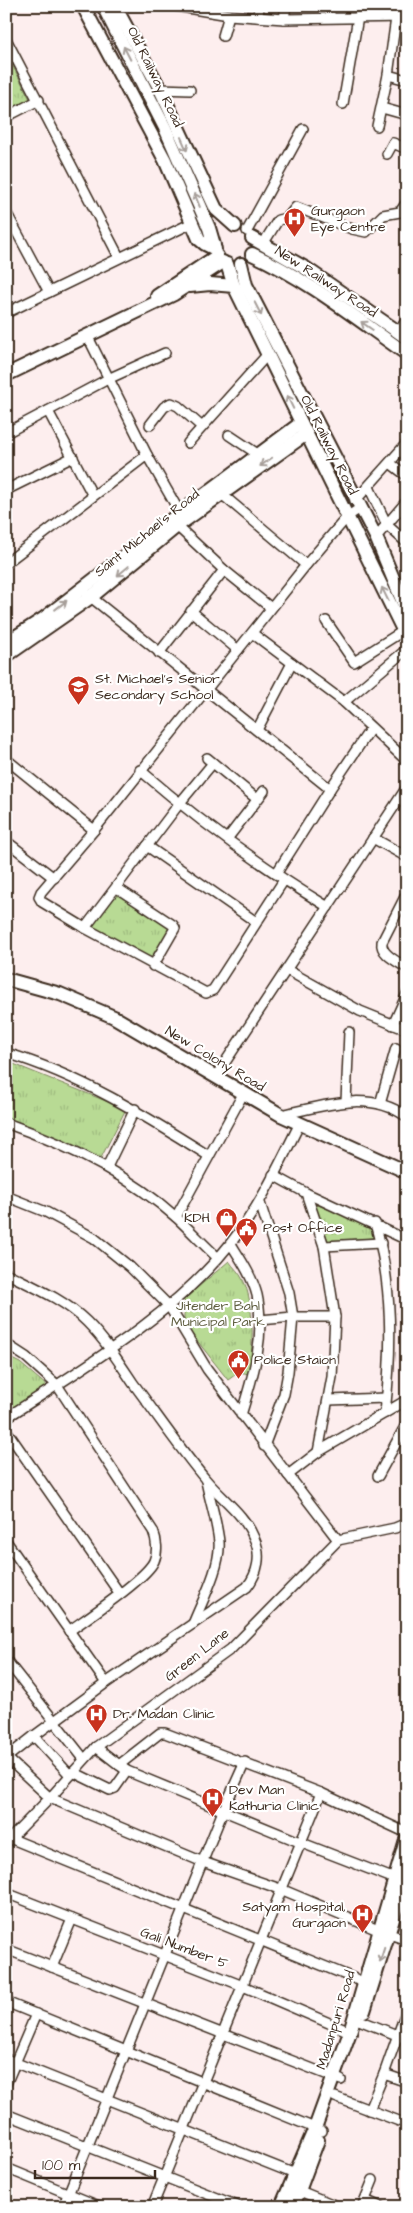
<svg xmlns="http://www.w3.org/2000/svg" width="413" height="2213" viewBox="0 0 413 2213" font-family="'Architects Daughter',sans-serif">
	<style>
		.park { fill: url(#park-tufts); stroke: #7a8259 }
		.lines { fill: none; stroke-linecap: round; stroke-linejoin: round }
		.street-casing { stroke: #3b2a1e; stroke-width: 12 }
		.secondary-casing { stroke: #3b2a1e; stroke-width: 16 }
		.street { stroke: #fff; stroke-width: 9 }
		.secondary { stroke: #fff; stroke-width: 12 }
		.oneway { stroke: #a79f9a }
		.labels { text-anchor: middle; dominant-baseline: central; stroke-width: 4.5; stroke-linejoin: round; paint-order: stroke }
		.street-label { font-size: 14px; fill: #3b2a1e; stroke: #fff }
		.poi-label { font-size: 14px; fill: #3b2a1e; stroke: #fff; text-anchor: start }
		.park-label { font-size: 14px; fill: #605f41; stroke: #fff }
	</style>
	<defs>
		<pattern id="park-tufts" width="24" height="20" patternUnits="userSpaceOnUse" patternTransform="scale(1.25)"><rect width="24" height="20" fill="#b8da94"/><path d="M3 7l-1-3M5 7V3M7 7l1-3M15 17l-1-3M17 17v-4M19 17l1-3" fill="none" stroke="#9fbb7f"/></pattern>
	</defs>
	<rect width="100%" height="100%" fill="#fdeeee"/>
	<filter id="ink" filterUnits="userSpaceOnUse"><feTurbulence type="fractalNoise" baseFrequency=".02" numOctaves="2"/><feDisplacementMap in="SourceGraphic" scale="10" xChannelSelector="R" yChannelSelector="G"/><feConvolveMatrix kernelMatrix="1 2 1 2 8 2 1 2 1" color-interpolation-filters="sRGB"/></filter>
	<g filter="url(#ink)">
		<g class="park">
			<polygon points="6,53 30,99 6,111"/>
			<polygon points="116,893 172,930 149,959 90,925"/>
			<polygon points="6,1061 126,1109 101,1158 6,1118"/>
			<polygon points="313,1203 373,1227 375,1238 328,1241"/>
			<path d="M229 1261C233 1267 240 1273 243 1280 255 1303 253 1349 249 1374L239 1372 228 1380 184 1324V1299Z"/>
			<polygon points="6,1356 20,1363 47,1386 6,1411"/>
		</g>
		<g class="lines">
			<defs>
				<g id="street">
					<polyline points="175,6 229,15 284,19 407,17"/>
					<polyline points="258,17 259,6"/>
					<polyline points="330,17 330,6"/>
					<polyline points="284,19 286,6"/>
					<polyline points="223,36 229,15"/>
					<polyline points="6,39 119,257"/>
					<polyline points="388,75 407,80"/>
					<polyline points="160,89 190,90"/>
					<polyline points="343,104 358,17"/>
					<polyline points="382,108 407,115"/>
					<polyline points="6,117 39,100"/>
					<polyline points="377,126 388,75 396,18"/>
					<polyline points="387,154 393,143 407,149"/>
					<polyline points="6,212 49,292"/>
					<polyline points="247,231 303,129"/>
					<polyline points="263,244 278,220 287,218 296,207 352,229 366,232 383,215 400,212 407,202"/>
					<polyline points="6,313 192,223"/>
					<polyline points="399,332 407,319"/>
					<polyline points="87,335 147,455 180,513"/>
					<polyline points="48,411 93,496"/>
					<polyline points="150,425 164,407 171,403 178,406 202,427"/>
					<polyline points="6,433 108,379 165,353"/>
					<polyline points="229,435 259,455"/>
					<polyline points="188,443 267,355"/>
					<polyline points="390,463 407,476"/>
					<polyline points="369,487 387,525 407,543"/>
					<polyline points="6,490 73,457"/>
					<polyline points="218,491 306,565"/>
					<polyline points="355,501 407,443"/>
					<polyline points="177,526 224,570 271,608"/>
					<polyline points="376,537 407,501"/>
					<polyline points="6,563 147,455"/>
					<polyline points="87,594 330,789"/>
					<polyline points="191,611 238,650"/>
					<polyline points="326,621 354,662 403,631"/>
					<polyline points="252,633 344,702 407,761"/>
					<polyline points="159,653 224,570"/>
					<polyline points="344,702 407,649"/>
					<polyline points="257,730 292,663"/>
					<polyline points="207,758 257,799"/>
					<polyline points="6,759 94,830"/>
					<path d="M140 770C199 821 262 867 328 907"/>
					<polyline points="373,838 407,857"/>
					<polyline points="227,839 264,791"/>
					<polyline points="6,841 54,878"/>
					<polyline points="147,846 256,922"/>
					<polyline points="276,874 330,789 371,728"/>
					<polyline points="284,880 213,990 206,993 85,928 42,902 39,897 41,892 94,830 306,565 348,516 359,509"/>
					<polyline points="117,888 173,925 175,928 153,966"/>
					<path d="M407 893 382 942C380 954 397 961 407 968"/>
					<polyline points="85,928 179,804 213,763"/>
					<polyline points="287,970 360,1011 407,1030"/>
					<polyline points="393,1025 407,994"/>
					<path d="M6 1053C80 1075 144 1115 209 1156"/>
					<polyline points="216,1076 407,787"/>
					<polyline points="346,1102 349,1032"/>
					<polyline points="380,1104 396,1048"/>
					<path d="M281 1115C323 1106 369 1089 407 1117"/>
					<path d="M6 1123C68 1145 128 1174 177 1218 191 1231 204 1245 218 1258"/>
					<polyline points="107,1167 135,1109"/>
					<polyline points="273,1175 306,1193 324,1246 335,1317 332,1377 318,1452"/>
					<polyline points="306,1193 407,1240"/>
					<polyline points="6,1196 46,1212 94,1238 130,1267 169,1306 207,1369 338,1540"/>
					<polyline points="260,1203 289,1293 293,1317 288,1372 284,1394 264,1446"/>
					<polyline points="176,1217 243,1094"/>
					<path d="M375 1223C393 1286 392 1350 385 1413"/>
					<path d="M231 1244C241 1260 252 1276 257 1295 266 1336 253 1376 241 1415"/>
					<polyline points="324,1246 381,1243"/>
					<path d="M6 1273C34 1287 65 1300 87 1322 105 1340 119 1362 133 1383 157 1415 180 1449 206 1480 222 1499 245 1515 254 1538 262 1555 258 1573 247 1587L106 1683 34 1736 6 1758"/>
					<polyline points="260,1320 293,1317 335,1317"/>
					<path d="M6 1344 26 1357 57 1385 153 1531C157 1540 158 1552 154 1561 146 1579 87 1618 69 1631"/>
					<polyline points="329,1400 386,1398"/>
					<path d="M6 1418C81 1369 174 1315 230 1244 260 1207 279 1165 300 1123"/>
					<polyline points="6,1430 120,1594"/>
					<polyline points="288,1475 318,1452 407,1400"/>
					<polyline points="378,1476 407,1423"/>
					<polyline points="338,1540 395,1528 407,1523"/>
					<polyline points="6,1541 106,1683"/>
					<path d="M193 1624C202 1601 221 1567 219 1542 217 1522 210 1501 206 1481"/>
					<polyline points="6,1660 84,1759"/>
					<polyline points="34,1736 70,1775"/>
					<polyline points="96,1747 127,1771 302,1843 395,1879"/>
					<polyline points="7,1758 50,1798 203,1862 283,1890 378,1930 407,1940"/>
					<polyline points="119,1765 160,1733 165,1733 321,1793 407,1833"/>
					<polyline points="73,1772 110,1790 115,1788 127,1771"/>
					<polyline points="12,1839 363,1982"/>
					<polyline points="6,1843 50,1798 96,1747 231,1649 338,1540"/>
					<polyline points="6,1893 243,1986 350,2032"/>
					<polyline points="6,1949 341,2080"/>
					<polyline points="52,1967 72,1919"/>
					<polyline points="6,2002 322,2131"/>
					<polyline points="354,2018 407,2039"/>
					<polyline points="6,2059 295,2174"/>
					<polyline points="384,2074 407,2082"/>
					<polyline points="6,2084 36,2014"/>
					<polyline points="335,2097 407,2124"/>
					<polyline points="369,2110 384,2074 407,2009"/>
					<polyline points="6,2114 240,2207"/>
					<polyline points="6,2168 101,2207"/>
					<polyline points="295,2189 339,2207"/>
					<polyline points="365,2200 381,2207"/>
					<polyline points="63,2207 223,1811 245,1762"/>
					<polyline points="152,2207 321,1793"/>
					<polyline points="362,2207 373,2180"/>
				</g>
				<g id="secondary">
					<polyline points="83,6 165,160 199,239 205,244 215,249"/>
					<polyline points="103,6 165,128 209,228 214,245"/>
					<polyline points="115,6 160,89 216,209 235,226"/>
					<polyline points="252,238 307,269 407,338"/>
					<path d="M252 254C307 279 357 319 407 354"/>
					<polyline points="227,264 234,286 407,638"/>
					<polyline points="241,264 246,285 376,537 407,612"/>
					<polyline points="190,286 210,284 234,286"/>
					<polyline points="157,296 217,256"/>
					<polyline points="6,375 174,294 223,262"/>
					<polyline points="6,643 43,619 180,513 301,423"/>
					<polyline points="6,656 91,597 177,526 306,434"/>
					<polyline points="6,979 60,994 114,1017 281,1115 407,1172"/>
					<polyline points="364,2011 407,1875"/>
					<polyline points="281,2207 315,2128 350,2032 407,1837"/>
					<polyline points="293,2207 318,2140"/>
				</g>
			</defs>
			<use href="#street" class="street-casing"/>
			<use href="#secondary" class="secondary-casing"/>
			<use href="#street" class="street"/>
			<use href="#secondary" class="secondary"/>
		</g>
		<defs><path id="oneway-shaft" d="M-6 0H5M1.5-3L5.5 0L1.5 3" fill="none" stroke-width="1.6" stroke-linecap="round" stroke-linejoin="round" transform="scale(1.25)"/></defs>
		<g class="oneway">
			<use href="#oneway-shaft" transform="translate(127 53) rotate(-117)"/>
			<use href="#oneway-shaft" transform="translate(184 144) rotate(66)"/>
			<use href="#oneway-shaft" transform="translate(197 200) rotate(-112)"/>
			<use href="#oneway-shaft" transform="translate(258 309) rotate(63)"/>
			<use href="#oneway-shaft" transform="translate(367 326) rotate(-145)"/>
			<use href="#oneway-shaft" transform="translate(290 402) rotate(-116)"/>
			<use href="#oneway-shaft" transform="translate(266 462) rotate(145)"/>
			<use href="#oneway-shaft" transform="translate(123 571) rotate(140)"/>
			<use href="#oneway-shaft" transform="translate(385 594) rotate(-116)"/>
			<use href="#oneway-shaft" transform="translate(61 605) rotate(-38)"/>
			<use href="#oneway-shaft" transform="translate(382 1955) rotate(108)"/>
		</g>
	</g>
	<defs>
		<symbol id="hospital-pin" viewBox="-11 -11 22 30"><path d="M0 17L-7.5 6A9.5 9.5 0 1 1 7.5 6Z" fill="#c8321e" stroke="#fff"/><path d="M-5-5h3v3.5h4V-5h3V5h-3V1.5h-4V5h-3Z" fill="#fff"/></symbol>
		<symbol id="school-pin" viewBox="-11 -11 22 30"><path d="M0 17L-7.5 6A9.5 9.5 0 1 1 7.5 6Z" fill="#c8321e" stroke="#fff"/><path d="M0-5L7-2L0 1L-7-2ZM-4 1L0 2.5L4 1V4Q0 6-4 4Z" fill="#fff"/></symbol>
		<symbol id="shop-pin" viewBox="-11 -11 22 30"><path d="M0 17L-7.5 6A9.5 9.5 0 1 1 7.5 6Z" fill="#c8321e" stroke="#fff"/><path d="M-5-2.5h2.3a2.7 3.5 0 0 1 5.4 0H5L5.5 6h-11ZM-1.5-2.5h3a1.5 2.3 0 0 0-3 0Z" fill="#fff"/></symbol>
		<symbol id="civic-pin" viewBox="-11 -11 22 30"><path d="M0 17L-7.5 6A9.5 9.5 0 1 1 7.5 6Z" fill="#c8321e" stroke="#fff"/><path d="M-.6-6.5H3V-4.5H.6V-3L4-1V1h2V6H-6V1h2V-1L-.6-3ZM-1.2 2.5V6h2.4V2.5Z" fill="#fff"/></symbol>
	</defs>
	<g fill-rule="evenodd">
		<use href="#hospital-pin" x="282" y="206" width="25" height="34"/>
		<use href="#school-pin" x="66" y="674" width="25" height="34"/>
		<use href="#shop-pin" x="214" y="1206" width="25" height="34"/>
		<use href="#civic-pin" x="234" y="1216" width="25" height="34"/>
		<use href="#civic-pin" x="226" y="1348" width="25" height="34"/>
		<use href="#hospital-pin" x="84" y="1702" width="25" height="34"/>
		<use href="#hospital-pin" x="200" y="1786" width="25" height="34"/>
		<use href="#hospital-pin" x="350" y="1902" width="25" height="34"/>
	</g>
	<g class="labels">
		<g class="street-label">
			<text transform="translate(155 77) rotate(64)">Old Railway Road</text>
			<text transform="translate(326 282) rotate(33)">New Railway Road</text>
			<text transform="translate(329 445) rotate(63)">Old Railway Road</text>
			<text transform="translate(147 533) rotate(-39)">Saint Michael's Road</text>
			<text transform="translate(215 1059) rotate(31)">New Colony Road</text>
			<text transform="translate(197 1655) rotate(-38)">Green Lane</text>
			<text transform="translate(184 1948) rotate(21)">Gali Number 5</text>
			<text transform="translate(336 2020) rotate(-73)">Madanpuri Road</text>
		</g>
		<g class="poi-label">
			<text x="311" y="211">Gurgaon<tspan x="311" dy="16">Eye Centre</tspan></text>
			<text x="95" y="679">St. Michael's Senior<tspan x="95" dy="16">Secondary School</tspan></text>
			<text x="210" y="1218" text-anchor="end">KDH</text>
			<text x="263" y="1228">Post Office</text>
			<text x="254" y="1360">Police Staion</text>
			<text x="113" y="1714">Dr. Madan Clinic</text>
			<text x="229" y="1790">Dev Man<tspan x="229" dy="16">Kathuria Clinic</tspan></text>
			<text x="346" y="1907" text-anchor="end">Satyam Hospital,<tspan x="346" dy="16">Gurgaon</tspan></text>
		</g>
		<g class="park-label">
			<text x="218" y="1306">Jitender Bahl<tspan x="218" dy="16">Municipal Park</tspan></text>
		</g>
	</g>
	<rect width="413" height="2213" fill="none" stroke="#fff" stroke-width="25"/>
	<rect x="12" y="12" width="388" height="2188" fill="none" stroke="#3b2a1e" stroke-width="2" filter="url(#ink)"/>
	<path d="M35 2170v8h120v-8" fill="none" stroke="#3b2a1e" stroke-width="2.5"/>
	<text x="42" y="2170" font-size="15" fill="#3b2a1e" stroke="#ffffff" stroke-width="4" paint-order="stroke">100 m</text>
</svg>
